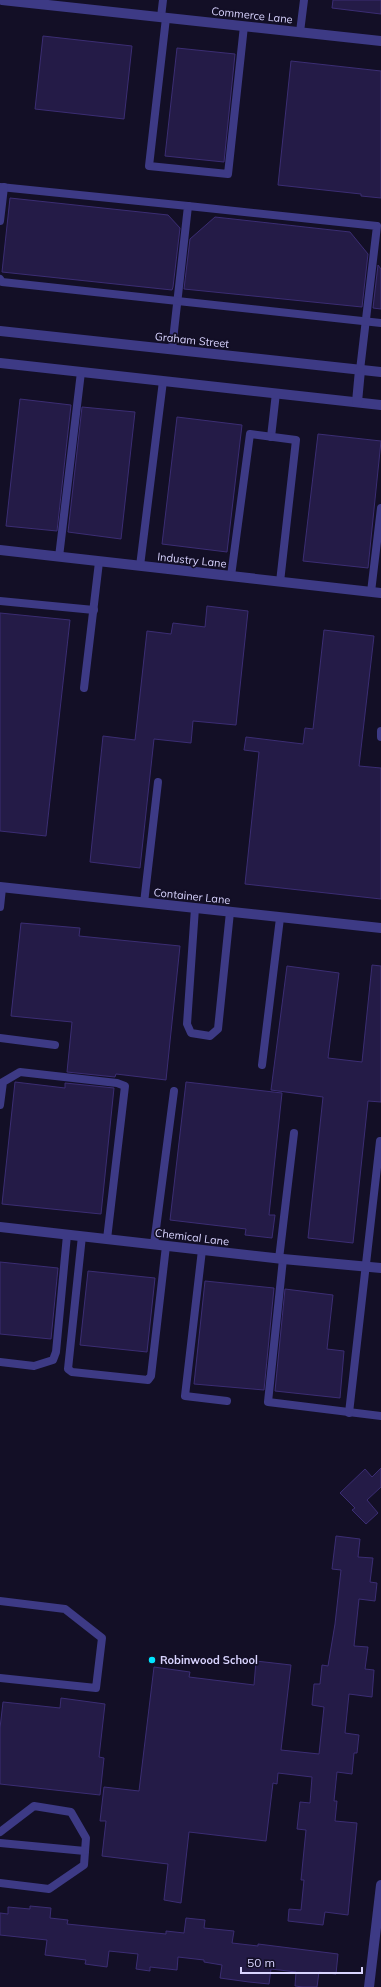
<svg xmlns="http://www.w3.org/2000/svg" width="381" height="1987" viewBox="0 0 381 1987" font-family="Mulish,sans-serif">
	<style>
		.building { fill: #241b47; stroke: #3b2d73 }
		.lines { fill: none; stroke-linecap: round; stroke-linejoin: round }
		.service { stroke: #3d3a85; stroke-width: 8 }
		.minor { stroke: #3d3a85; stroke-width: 10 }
		.tertiary { stroke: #3d3a85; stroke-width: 10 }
		.poi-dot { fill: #00e5ff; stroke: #130f26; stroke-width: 1.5 }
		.labels { text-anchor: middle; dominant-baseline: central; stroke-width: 3.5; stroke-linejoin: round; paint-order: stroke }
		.street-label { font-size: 11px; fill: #d9d4ff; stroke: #130f26 }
		.poi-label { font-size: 11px; font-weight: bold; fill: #d9d4ff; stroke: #130f26; text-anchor: start }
	</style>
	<rect width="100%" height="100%" fill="#130f26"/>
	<g class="building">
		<polygon points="333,0 381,0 381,14 332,8"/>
		<polygon points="43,36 132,46 124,119 35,109"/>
		<polygon points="177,48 235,54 224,162 165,156"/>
		<polygon points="291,61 381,71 381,198 361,196 361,194 278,185"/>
		<polygon points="10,198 168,215 180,228 173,287 172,290 2,272"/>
		<polygon points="215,217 350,232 368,254 362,307 184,289 190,239"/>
		<polygon points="378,265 381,269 381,309 373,308"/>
		<polygon points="20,399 71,405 57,531 6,526"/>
		<polygon points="82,407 135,412 121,539 68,532"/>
		<polygon points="177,417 242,425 227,552 162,544"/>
		<polygon points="318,434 381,441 368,568 303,561"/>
		<polygon points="207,606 248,611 236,725 193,721 191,743 154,739 140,868 90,862 103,736 135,740 147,631 171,634 173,623 205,627"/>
		<polygon points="0,613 70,620 46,836 0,831"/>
		<polygon points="324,630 374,636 359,766 381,768 381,899 245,884 259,752 244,750 246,737 303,744 305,728 313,729"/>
		<polygon points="21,923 80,928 79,936 180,946 166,1080 116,1074 115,1077 67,1072 72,1022 11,1016"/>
		<polygon points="372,965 381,966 381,1102 368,1101 353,1243 308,1238 323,1097 271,1090 287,966 339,973 328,1058 362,1062"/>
		<polygon points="15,1082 65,1088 65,1083 114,1088 101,1214 2,1204"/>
		<polygon points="186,1082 282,1093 269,1215 275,1215 272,1238 245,1235 246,1229 170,1220"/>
		<polygon points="0,1262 58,1268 51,1339 0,1334"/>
		<polygon points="88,1271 155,1278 147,1352 80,1345"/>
		<polygon points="205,1281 274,1288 264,1390 194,1384"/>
		<polygon points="285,1289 333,1295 327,1349 344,1351 340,1398 275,1391"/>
		<polygon points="381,1468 381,1487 367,1500 378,1513 366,1524 352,1510 355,1508 340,1493 365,1469 372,1477"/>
		<polygon points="336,1536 360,1539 358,1557 373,1558 370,1582 377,1583 375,1601 359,1599 354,1646 368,1647 365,1669 374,1670 372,1697 349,1694 345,1733 359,1735 357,1753 354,1753 352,1774 337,1772 334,1801 337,1801 335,1821 357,1823 348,1915 325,1912 323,1925 288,1921 289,1909 301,1910 304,1880 301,1880 306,1830 297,1829 300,1802 310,1803 312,1777 278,1773 277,1784 273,1783 266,1841 189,1832 181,1903 164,1900 168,1864 102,1856 106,1821 100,1821 104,1787 139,1791 154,1667 190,1672 189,1677 254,1685 256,1661 291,1665 281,1750 319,1754 324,1707 312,1705 314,1684 320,1684 322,1665 328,1666 335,1624 341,1570 332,1569"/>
		<polygon points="61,1698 105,1704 99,1757 104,1758 100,1795 0,1784 0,1728 3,1702 60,1708"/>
		<polygon points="30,1906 51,1908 50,1918 68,1920 67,1924 166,1934 166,1931 184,1933 186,1918 205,1920 204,1928 234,1931 232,1943 258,1946 258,1944 338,1954 336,1974 319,1972 317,1987 303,1987 295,1986 296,1972 271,1969 269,1984 249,1982 220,1978 222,1965 204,1962 204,1960 178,1957 177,1970 150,1967 150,1971 136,1969 138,1954 109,1951 107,1967 85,1964 86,1960 45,1955 47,1940 0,1935 0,1913 8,1914 8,1907 30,1909"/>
	</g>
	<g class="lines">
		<g class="service">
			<polyline points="161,17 163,0"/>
			<polyline points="166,18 149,166 228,174 244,26"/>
			<polyline points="300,32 304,0"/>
			<polyline points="0,187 188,206 172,349"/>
			<polyline points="188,206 377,226 360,370"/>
			<polyline points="0,221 4,187"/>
			<polyline points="0,279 2,282 381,323"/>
			<polyline points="271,437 276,393"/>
			<polyline points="59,557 81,372"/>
			<polyline points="140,566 163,381"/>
			<polyline points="231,576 250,434 296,440 280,582"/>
			<polyline points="371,592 381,508"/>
			<polyline points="0,601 94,610"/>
			<polyline points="84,688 99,562"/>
			<polyline points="381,731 381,737"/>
			<polyline points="144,903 158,782"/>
			<polyline points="0,907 2,888"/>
			<polyline points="195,908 187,1024 191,1033 210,1036 218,1029 230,912"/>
			<polyline points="0,1038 55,1045"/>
			<polyline points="262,1065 280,918"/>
			<polyline points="0,1105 3,1082 20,1072 117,1083 125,1086 107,1239"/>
			<polyline points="82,1236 68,1369 72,1372 148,1380 151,1376 166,1246"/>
			<polyline points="154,1244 174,1091"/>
			<polyline points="202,1250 185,1396 227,1401"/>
			<polyline points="279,1259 294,1133"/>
			<polyline points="283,1259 268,1402 381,1416"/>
			<polyline points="0,1362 34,1366 53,1360 56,1352 67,1235"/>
			<polyline points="349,1413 380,1141"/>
			<polyline points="0,1601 65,1609 102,1638 96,1688 0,1678"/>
			<polyline points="0,1832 34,1806 71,1812 86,1838 84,1865 49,1889 0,1883"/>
			<polyline points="0,1843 85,1851"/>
		</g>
		<g class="minor">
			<polyline points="2,0 381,41"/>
			<polyline points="0,550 381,593"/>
			<polyline points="0,887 381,928"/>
			<polyline points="0,1227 283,1259 381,1268"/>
			<polyline points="369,1987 381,1885"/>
		</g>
		<g class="tertiary">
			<polyline points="0,331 381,372"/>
			<polyline points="0,363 381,405"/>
			<polyline points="357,402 360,370"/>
		</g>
	</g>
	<circle class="poi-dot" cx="152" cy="1660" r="4"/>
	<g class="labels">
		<g class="street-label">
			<text transform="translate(252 15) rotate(6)">Commerce Lane</text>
			<text transform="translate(192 340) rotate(6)">Graham Street</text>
			<text transform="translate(192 560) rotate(6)">Industry Lane</text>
			<text transform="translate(192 896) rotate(6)">Container Lane</text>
			<text transform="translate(192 1237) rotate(7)">Chemical Lane</text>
		</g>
		<g class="poi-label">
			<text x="160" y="1660">Robinwood School</text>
		</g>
	</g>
	<path d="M241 1967v6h121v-6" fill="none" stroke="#d9d4ff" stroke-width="2"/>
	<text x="247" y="1967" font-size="12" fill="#d9d4ff" stroke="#130f26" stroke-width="3" paint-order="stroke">50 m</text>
</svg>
